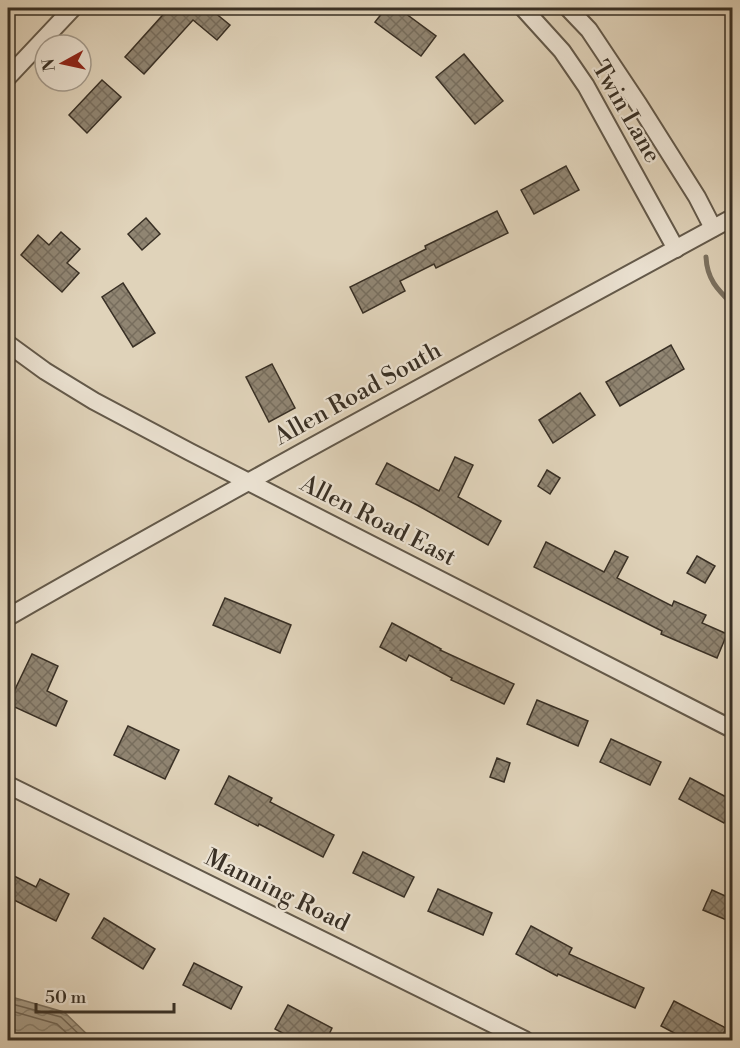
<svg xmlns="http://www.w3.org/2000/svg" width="740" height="1048" viewBox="0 0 740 1048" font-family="'Libre Bodoni',serif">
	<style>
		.water { fill: url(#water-waves); stroke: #7b7160; stroke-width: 1.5 }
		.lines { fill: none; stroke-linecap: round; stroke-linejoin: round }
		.shore { stroke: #706656; stroke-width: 1.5 }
		.stream { stroke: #7b7160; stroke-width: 5 }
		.building { fill: url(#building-cross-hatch); stroke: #393025; stroke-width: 1.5 }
		.street-casing { stroke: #63594a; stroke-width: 20 }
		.street { stroke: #ebe2d2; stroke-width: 16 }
		.labels { text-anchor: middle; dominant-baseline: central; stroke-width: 4.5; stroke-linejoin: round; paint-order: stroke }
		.street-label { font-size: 24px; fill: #393025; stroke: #ebe2d2 }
	</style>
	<defs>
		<pattern id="water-waves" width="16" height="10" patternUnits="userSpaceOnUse" patternTransform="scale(1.5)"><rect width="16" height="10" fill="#a79c87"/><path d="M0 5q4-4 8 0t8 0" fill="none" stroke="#89806e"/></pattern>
		<pattern id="building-cross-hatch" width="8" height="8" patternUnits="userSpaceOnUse" patternTransform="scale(1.5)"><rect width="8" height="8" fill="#908572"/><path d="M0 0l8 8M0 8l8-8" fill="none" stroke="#776d5d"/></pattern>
	</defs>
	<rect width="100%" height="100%" fill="#e0d3ba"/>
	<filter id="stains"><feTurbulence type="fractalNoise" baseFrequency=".00333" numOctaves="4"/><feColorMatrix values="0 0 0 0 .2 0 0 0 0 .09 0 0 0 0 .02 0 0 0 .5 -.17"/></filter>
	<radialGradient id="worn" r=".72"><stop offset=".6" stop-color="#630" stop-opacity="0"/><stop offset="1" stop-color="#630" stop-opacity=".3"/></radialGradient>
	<polygon class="water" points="8,996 64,1012 93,1040 8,1040"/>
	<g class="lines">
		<g class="shore">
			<polyline points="8,1003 61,1017 85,1040"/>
			<polyline points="8,1010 57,1024 74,1040"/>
		</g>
		<path class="stream" d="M706 257C707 279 717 289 732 304"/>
	</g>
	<g class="building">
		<polygon points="169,8 209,8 230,25 217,40 193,20 144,74 125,57"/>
		<polygon points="386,8 398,8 436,36 421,56 375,22"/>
		<polygon points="464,54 503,101 475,124 436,77"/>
		<polygon points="102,80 121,97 87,133 69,115"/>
		<polygon points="566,166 579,190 534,214 521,190"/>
		<polygon points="497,211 508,233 436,268 434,264 400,281 405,291 363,313 350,287 426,249 425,246"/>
		<polygon points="146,218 160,234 142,250 128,234"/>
		<polygon points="61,232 80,249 67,263 79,273 62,292 21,255 38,235 49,245"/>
		<polygon points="123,283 155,333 133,347 102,297"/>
		<polygon points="671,345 684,369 620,406 606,382"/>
		<polygon points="272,364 295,408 269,422 246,377"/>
		<polygon points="580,393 595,415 553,443 539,420"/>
		<polygon points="455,457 473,465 458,497 501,521 488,545 417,505 376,484 387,463 439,491"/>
		<polygon points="547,470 560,478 550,494 538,486"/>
		<polygon points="546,542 604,572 615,551 628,557 617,578 672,606 674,601 706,615 702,623 727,634 717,658 661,634 662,631 534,567"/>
		<polygon points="697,556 715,566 705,583 687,573"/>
		<polygon points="225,598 291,625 280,653 213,625"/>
		<polygon points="392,623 441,649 440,650 514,684 504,704 451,680 452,678 409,655 406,661 380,647"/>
		<polygon points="32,654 58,666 47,691 67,701 56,726 8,704"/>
		<polygon points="537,700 588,721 578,746 527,724"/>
		<polygon points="128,726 179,750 165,779 114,755"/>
		<polygon points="611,739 661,762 650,785 600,762"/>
		<polygon points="497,758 510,763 504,782 490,777"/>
		<polygon points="229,776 272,798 270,802 334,835 323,857 259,824 258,826 215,804"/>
		<polygon points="690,778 732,800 732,806 724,823 679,799"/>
		<polygon points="363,852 414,877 404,897 353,873"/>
		<polygon points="8,873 36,887 40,879 69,894 56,921 8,897"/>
		<polygon points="438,889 492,913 483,935 428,911"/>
		<polygon points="712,890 732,899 732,913 729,921 703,910"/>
		<polygon points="104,918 155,949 143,969 92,938"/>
		<polygon points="531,926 572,948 569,954 644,988 635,1008 558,974 557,976 516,954"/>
		<polygon points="194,963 242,987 231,1009 183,985"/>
		<polygon points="674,1001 726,1028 720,1041 689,1041 661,1026"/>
		<polygon points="288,1005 332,1028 326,1041 297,1041 275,1029"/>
	</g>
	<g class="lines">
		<defs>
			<g id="street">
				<polyline points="523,8 562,51 586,86 676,249"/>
				<polyline points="568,8 589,30 639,105 697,197 713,228"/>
				<polyline points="8,77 73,8"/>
				<polyline points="8,344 45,371 94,401 190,452 732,729"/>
				<path d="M8 617C247 480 490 350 732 218"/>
				<polyline points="8,785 525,1040"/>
			</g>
		</defs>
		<use href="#street" class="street-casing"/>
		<use href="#street" class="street"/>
	</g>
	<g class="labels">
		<g class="street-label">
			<text transform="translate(626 112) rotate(60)">Twin Lane</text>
			<text transform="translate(358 394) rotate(-29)">Allen Road South</text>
			<text transform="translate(378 521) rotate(27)">Allen Road East</text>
			<text transform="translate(277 891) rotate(26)">Manning Road</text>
		</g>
	</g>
	<rect width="740" height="1048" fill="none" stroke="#e0d3ba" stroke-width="30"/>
	<rect x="9" y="9" width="722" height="1030" fill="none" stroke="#393025" stroke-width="3"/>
	<rect x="15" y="15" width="710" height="1018" fill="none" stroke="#393025" stroke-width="1.5"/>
	<g transform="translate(63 63) rotate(262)"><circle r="28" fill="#ebe2d2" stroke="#a49b8d" stroke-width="1.5"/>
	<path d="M0-4.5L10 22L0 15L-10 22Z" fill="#8f2418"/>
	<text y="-9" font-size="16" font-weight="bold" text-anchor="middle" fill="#393025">N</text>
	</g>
	<path d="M36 1003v9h138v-9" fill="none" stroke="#393025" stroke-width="3"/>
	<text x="45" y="1003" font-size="18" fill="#393025" stroke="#ebe2d2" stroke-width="4.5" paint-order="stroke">50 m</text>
	<rect width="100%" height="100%" filter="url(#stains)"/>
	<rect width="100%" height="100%" fill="url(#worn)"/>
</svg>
